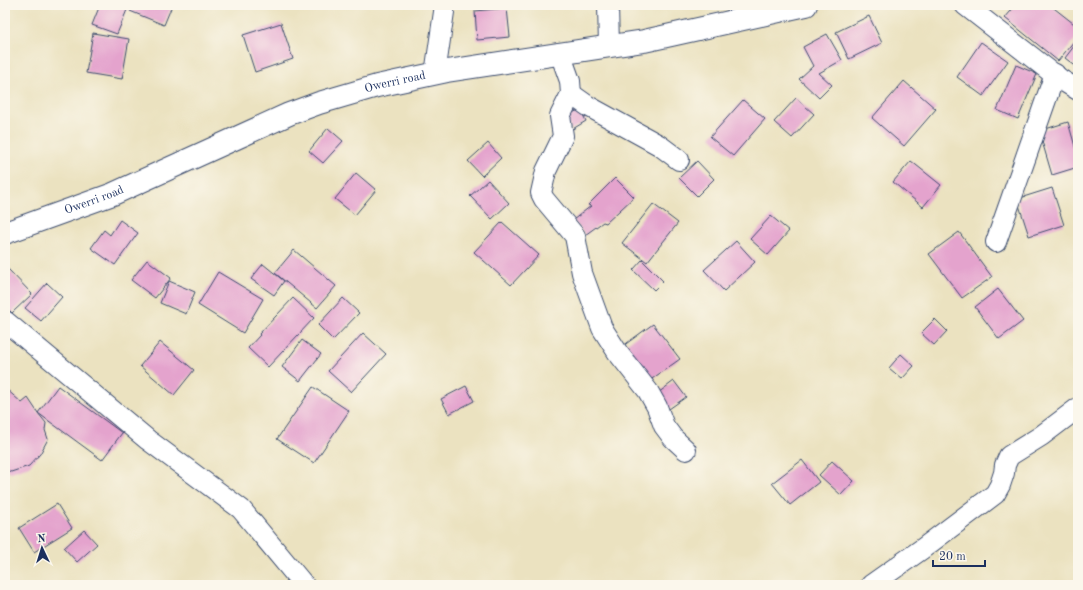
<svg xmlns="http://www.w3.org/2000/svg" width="1083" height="590" viewBox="0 0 1083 590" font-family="'Old Standard TT',serif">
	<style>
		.building { fill: #e4a3cd }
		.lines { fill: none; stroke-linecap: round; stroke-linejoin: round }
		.minor-casing { stroke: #3a4a6d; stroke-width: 22 }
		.secondary-casing { stroke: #3a4a6d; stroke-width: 24 }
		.minor { stroke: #fff; stroke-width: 20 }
		.secondary { stroke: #fff; stroke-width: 22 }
		.labels { text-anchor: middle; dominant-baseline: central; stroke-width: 3; stroke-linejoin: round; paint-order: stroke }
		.street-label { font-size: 12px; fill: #1b2f5e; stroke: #fbf7ec }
	</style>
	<rect width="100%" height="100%" fill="#fbf7ec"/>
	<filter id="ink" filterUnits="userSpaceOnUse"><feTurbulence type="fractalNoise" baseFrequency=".025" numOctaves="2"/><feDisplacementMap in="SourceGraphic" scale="8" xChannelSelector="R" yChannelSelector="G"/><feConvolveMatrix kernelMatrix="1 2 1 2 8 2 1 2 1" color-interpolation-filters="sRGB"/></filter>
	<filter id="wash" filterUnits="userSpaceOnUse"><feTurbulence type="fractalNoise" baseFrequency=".012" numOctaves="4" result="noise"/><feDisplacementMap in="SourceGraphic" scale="16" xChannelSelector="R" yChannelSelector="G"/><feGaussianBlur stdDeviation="0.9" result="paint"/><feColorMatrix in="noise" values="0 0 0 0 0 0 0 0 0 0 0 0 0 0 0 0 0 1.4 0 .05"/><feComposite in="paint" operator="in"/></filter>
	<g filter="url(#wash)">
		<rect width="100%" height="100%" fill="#ebe2c0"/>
		<g id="blocks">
			<g class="building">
				<polygon points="100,5 129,5 117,34 92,25"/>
				<polygon points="133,5 164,5 171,8 164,25 130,11"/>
				<polygon points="1016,5 1050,5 1078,27 1078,36 1058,61 1005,18"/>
				<polygon points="507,8 510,37 477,40 475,11"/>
				<polygon points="869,16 882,43 849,59 836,32"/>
				<polygon points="281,23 293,59 255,72 243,35"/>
				<polygon points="93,33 129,39 122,79 86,73"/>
				<polygon points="827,34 842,60 819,73 832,85 819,98 799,79 813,66 803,47"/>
				<polygon points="1078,41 1078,68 1065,58"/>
				<polygon points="981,42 1008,61 983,96 957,77"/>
				<polygon points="1016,65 1037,74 1018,119 997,110"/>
				<polygon points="904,81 936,109 904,146 872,118"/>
				<polygon points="796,98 814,114 792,138 774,122"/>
				<polygon points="743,100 765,119 733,156 710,137"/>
				<polygon points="580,109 586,121 571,130 565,117"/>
				<polygon points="1068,122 1078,157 1078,167 1052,175 1039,131"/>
				<polygon points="328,128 343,141 323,163 309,151"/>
				<polygon points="488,143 501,158 482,176 468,161"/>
				<polygon points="697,161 714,179 697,196 679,178"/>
				<polygon points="911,161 941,185 923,207 893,182"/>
				<polygon points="356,173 376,190 355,215 335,199"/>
				<polygon points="615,178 634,197 606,223 603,222 585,235 573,220 591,206 588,205"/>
				<polygon points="488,180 509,203 492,219 470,196"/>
				<polygon points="1052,188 1064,225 1029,236 1017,199"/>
				<polygon points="653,204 678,223 647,262 622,243"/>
				<polygon points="771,216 789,231 768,255 750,239"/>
				<polygon points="120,220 138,233 115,265 91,248 104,230 110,235"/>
				<polygon points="502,222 539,255 511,285 474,252"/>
				<polygon points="959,232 992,277 962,298 929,254"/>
				<polygon points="736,241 755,262 724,291 704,270"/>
				<polygon points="294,250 336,286 317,308 275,273"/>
				<polygon points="147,260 171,278 155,298 131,280"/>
				<polygon points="642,260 663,281 654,290 633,270"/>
				<polygon points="263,264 284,281 274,295 251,279"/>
				<polygon points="8,269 32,294 12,313 5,306 5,272"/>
				<polygon points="218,272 263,299 243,333 198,305"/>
				<polygon points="169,281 195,292 186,314 160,303"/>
				<polygon points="47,283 62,297 41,321 25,308"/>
				<polygon points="998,289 1023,321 999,339 975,307"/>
				<polygon points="293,298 314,318 268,367 248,348 260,335 259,334"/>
				<polygon points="343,298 359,313 333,340 318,325"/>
				<polygon points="935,319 947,331 934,345 921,333"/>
				<polygon points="653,324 680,359 649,381 623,346"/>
				<polygon points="363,333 386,354 351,392 328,371"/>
				<polygon points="302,340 321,354 300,381 282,367"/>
				<polygon points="160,342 194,370 174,395 140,366"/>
				<polygon points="901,354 914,366 902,379 889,368"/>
				<polygon points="674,381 686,397 669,409 658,393"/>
				<polygon points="58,386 122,433 102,460 38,413 46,423 45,430 48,439 40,454 29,466 11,472 5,469 5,388 22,403 28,398 38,413"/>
				<polygon points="466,386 474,401 449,414 441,399"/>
				<polygon points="313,387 349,411 314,463 277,439"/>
				<polygon points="802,460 819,482 790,505 772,483"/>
				<polygon points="832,461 854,481 841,495 819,475"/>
				<polygon points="57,504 72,528 34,552 19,528"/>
				<polygon points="84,530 97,544 77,562 64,548"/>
			</g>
		</g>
	</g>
	<g filter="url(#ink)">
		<use href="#blocks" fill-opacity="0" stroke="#3a4a6d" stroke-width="1"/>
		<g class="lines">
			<defs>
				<g id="minor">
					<polyline points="608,5 609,46"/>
					<polyline points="965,5 1060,79 1078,90"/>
					<polyline points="560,53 570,81 571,94 560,116 563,136 546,171 541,193 544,199 575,236 582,273 602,328 618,353 648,391 657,407 664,426 673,438 686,450"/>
					<polyline points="435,74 445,5"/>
					<polyline points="571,94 588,106 659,145 679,160"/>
					<polyline points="996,242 1055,74"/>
					<polyline points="5,321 148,440 241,509 304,585"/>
					<polyline points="871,585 922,549 995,494 1000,485 1004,473 1005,465 1009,456 1041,436 1078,408"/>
				</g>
				<g id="secondary">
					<path id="s1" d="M5 233 113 194 289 114 319 103 377 86 447 71 644 41 806 5"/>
				</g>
			</defs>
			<use href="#minor" class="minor-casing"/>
			<use href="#secondary" class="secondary-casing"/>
			<use href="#minor" class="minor"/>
			<use href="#secondary" class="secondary"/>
		</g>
	</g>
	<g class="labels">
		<g class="street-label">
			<text stroke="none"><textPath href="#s1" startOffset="419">Owerri road</textPath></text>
			<text stroke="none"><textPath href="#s1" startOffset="95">Owerri road</textPath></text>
		</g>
	</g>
	<rect width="1083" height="590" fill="none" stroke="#fbf7ec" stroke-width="20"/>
	<g transform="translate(42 548) rotate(356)" stroke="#fbf7ec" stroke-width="3" paint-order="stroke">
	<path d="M0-3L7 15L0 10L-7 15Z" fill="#1b2f5e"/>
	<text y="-6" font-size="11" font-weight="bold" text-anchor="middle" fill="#1b2f5e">N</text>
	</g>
	<path d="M933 560v6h52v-6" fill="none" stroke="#1b2f5e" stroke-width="2"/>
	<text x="939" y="560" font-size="12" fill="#1b2f5e" stroke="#fbf7ec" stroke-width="3" paint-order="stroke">20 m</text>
</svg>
